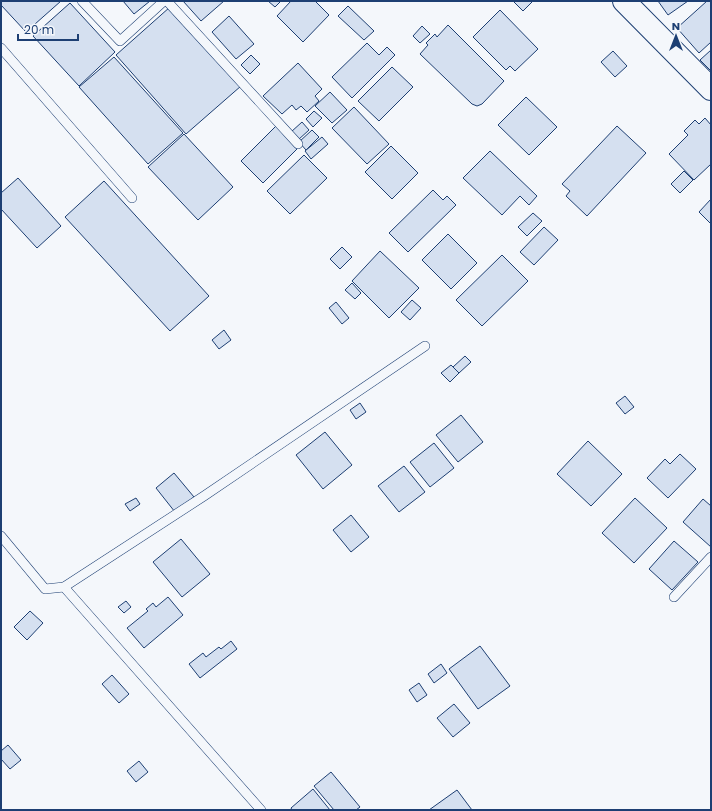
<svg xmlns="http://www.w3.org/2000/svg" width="712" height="811" viewBox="0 0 712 811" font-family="Poppins,sans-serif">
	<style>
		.building { fill: #d5e0f0; stroke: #1d3f73 }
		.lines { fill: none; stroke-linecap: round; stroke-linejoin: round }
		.lane-casing { stroke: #1d3f73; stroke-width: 10 }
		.secondary-casing { stroke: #1d3f73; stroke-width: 24 }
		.lane { stroke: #f4f7fb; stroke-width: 9 }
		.secondary { stroke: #f4f7fb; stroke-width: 22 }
	</style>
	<rect width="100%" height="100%" fill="#f4f7fb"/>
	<g class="building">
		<polygon points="1,1 61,1 26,32 1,5"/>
		<polygon points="123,1 150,1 134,14"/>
		<polygon points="183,1 224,1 201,21"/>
		<polygon points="268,1 281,1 275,7"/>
		<polygon points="291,1 315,1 329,15 303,42 277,16"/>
		<polygon points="513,1 533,1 523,11"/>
		<polygon points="658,1 688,1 668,15"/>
		<polygon points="707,1 711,1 711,42 699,53 677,28"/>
		<polygon points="70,3 115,52 79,86 33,36"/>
		<polygon points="348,6 374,31 364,40 338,16"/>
		<polygon points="170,7 241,86 186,134 116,55"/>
		<polygon points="500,10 538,49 515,71 510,66 506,70 473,37"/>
		<polygon points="229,16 254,44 236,59 212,32"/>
		<polygon points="448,25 504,81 482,104 477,106 472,104 420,54 428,45 426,43 435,34 437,37"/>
		<polygon points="422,26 430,34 420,43 413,36"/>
		<polygon points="367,43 379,55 387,47 395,55 352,98 332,77"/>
		<polygon points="711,50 711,71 700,60"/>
		<polygon points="613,51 627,66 615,77 601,62"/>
		<polygon points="251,55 260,64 250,74 241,65"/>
		<polygon points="114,57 183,133 148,164 79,87"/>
		<polygon points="298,63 322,89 315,96 319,101 307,112 301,106 296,110 292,105 282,114 263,96"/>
		<polygon points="392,67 413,87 379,121 358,101"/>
		<polygon points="330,92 347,110 332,123 315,106"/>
		<polygon points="526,97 557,127 529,155 498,125"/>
		<polygon points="354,107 389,144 367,164 332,128"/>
		<polygon points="314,111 322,118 313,127 306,119"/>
		<polygon points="705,118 711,125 711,164 694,180 669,154 688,135 684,131 695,120 699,124"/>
		<polygon points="302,122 309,130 298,140 291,132"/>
		<polygon points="276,126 298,148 263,183 241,161"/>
		<polygon points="617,126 646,153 587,216 566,196 570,191 562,184"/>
		<polygon points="312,130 319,137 306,150 299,142"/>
		<polygon points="184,134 233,187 198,220 148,167"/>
		<polygon points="322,137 328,144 311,159 305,151"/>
		<polygon points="391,146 418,173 392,199 365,172"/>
		<polygon points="490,151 537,196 529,205 520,196 502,215 463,178"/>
		<polygon points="304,155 327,178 290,214 267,191"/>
		<polygon points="684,171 693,180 680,193 671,184"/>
		<polygon points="18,178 61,226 37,248 1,209 1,193"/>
		<polygon points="104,181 209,296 170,331 65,217"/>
		<polygon points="433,190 443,200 447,196 456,205 408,252 389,233"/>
		<polygon points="711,199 711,224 699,212"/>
		<polygon points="533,213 542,221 527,236 518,227"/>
		<polygon points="544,227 558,240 534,265 520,252"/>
		<polygon points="448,234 477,263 451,289 422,260"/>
		<polygon points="342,247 352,257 340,269 330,259"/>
		<polygon points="380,251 419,288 389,318 352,281"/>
		<polygon points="502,255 528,281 482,326 456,300"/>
		<polygon points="352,283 361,293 355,299 345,290"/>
		<polygon points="412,300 421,308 410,320 401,312"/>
		<polygon points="336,302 349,318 342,324 329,308"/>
		<polygon points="224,330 231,340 219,349 212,340"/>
		<polygon points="465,356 471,362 459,373 453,367"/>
		<polygon points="451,365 459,373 450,382 441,373"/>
		<polygon points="625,396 634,407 625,414 616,403"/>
		<polygon points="360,403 366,412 356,419 350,410"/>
		<polygon points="461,415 483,442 458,462 436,435"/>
		<polygon points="325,432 352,465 323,489 296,455"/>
		<polygon points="588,441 622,474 591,506 557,474"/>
		<polygon points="434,443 454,468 430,487 410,462"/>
		<polygon points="680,454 696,469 668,498 647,478 665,459 670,464"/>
		<polygon points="404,466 425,492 399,512 378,486"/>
		<polygon points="174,473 194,497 175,512 156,488"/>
		<polygon points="136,498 140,504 130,511 125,504"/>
		<polygon points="635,498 667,528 634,563 602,533"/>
		<polygon points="703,499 711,506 711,547 683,522"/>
		<polygon points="351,515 369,537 351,552 333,530"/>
		<polygon points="181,539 210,574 182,597 153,562"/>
		<polygon points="674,541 698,562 672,590 649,569"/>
		<polygon points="168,597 183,615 144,648 127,628 148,611 146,609 153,603 156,607"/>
		<polygon points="126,601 131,607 124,613 118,607"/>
		<polygon points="30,611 43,623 27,640 14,627"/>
		<polygon points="231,641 237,649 200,678 189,664 203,653 206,657 219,647 221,649"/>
		<polygon points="480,646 510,686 478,709 449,669"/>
		<polygon points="441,664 447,673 434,683 428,674"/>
		<polygon points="112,675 129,694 119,703 102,684"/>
		<polygon points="419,683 427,695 417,702 409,690"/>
		<polygon points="454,704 470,723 453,737 437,718"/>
		<polygon points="8,745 21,760 10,769 1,759 1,751"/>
		<polygon points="139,761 148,772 136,782 127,771"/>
		<polygon points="331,772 360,807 356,810 334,810 314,786"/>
		<polygon points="313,789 330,810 292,810 291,808"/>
		<polygon points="457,790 472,810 429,810"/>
	</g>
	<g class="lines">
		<defs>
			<g id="lane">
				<polyline points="82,1 120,41 164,1"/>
				<polyline points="167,1 298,144"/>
				<polyline points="1,48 132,198"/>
				<polyline points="1,536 45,589 64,587 204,496 425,346"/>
				<polyline points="64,587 261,810"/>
				<polyline points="674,597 711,557"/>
			</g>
			<polyline id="secondary" points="624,1 711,89"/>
		</defs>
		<use href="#lane" class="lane-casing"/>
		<use href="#secondary" class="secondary-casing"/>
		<use href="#lane" class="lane"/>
		<use href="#secondary" class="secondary"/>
	</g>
	<rect width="712" height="811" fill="none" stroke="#1d3f73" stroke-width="4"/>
	<g transform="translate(676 36)" stroke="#f4f7fb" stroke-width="3" paint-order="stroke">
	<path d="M0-3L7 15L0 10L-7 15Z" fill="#1d3f73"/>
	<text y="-6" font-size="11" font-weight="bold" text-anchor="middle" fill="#1d3f73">N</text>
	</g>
	<path d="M18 34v6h60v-6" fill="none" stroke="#1d3f73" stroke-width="2"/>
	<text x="24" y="34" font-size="12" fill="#1d3f73" stroke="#f4f7fb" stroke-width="3" paint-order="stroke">20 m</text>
</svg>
